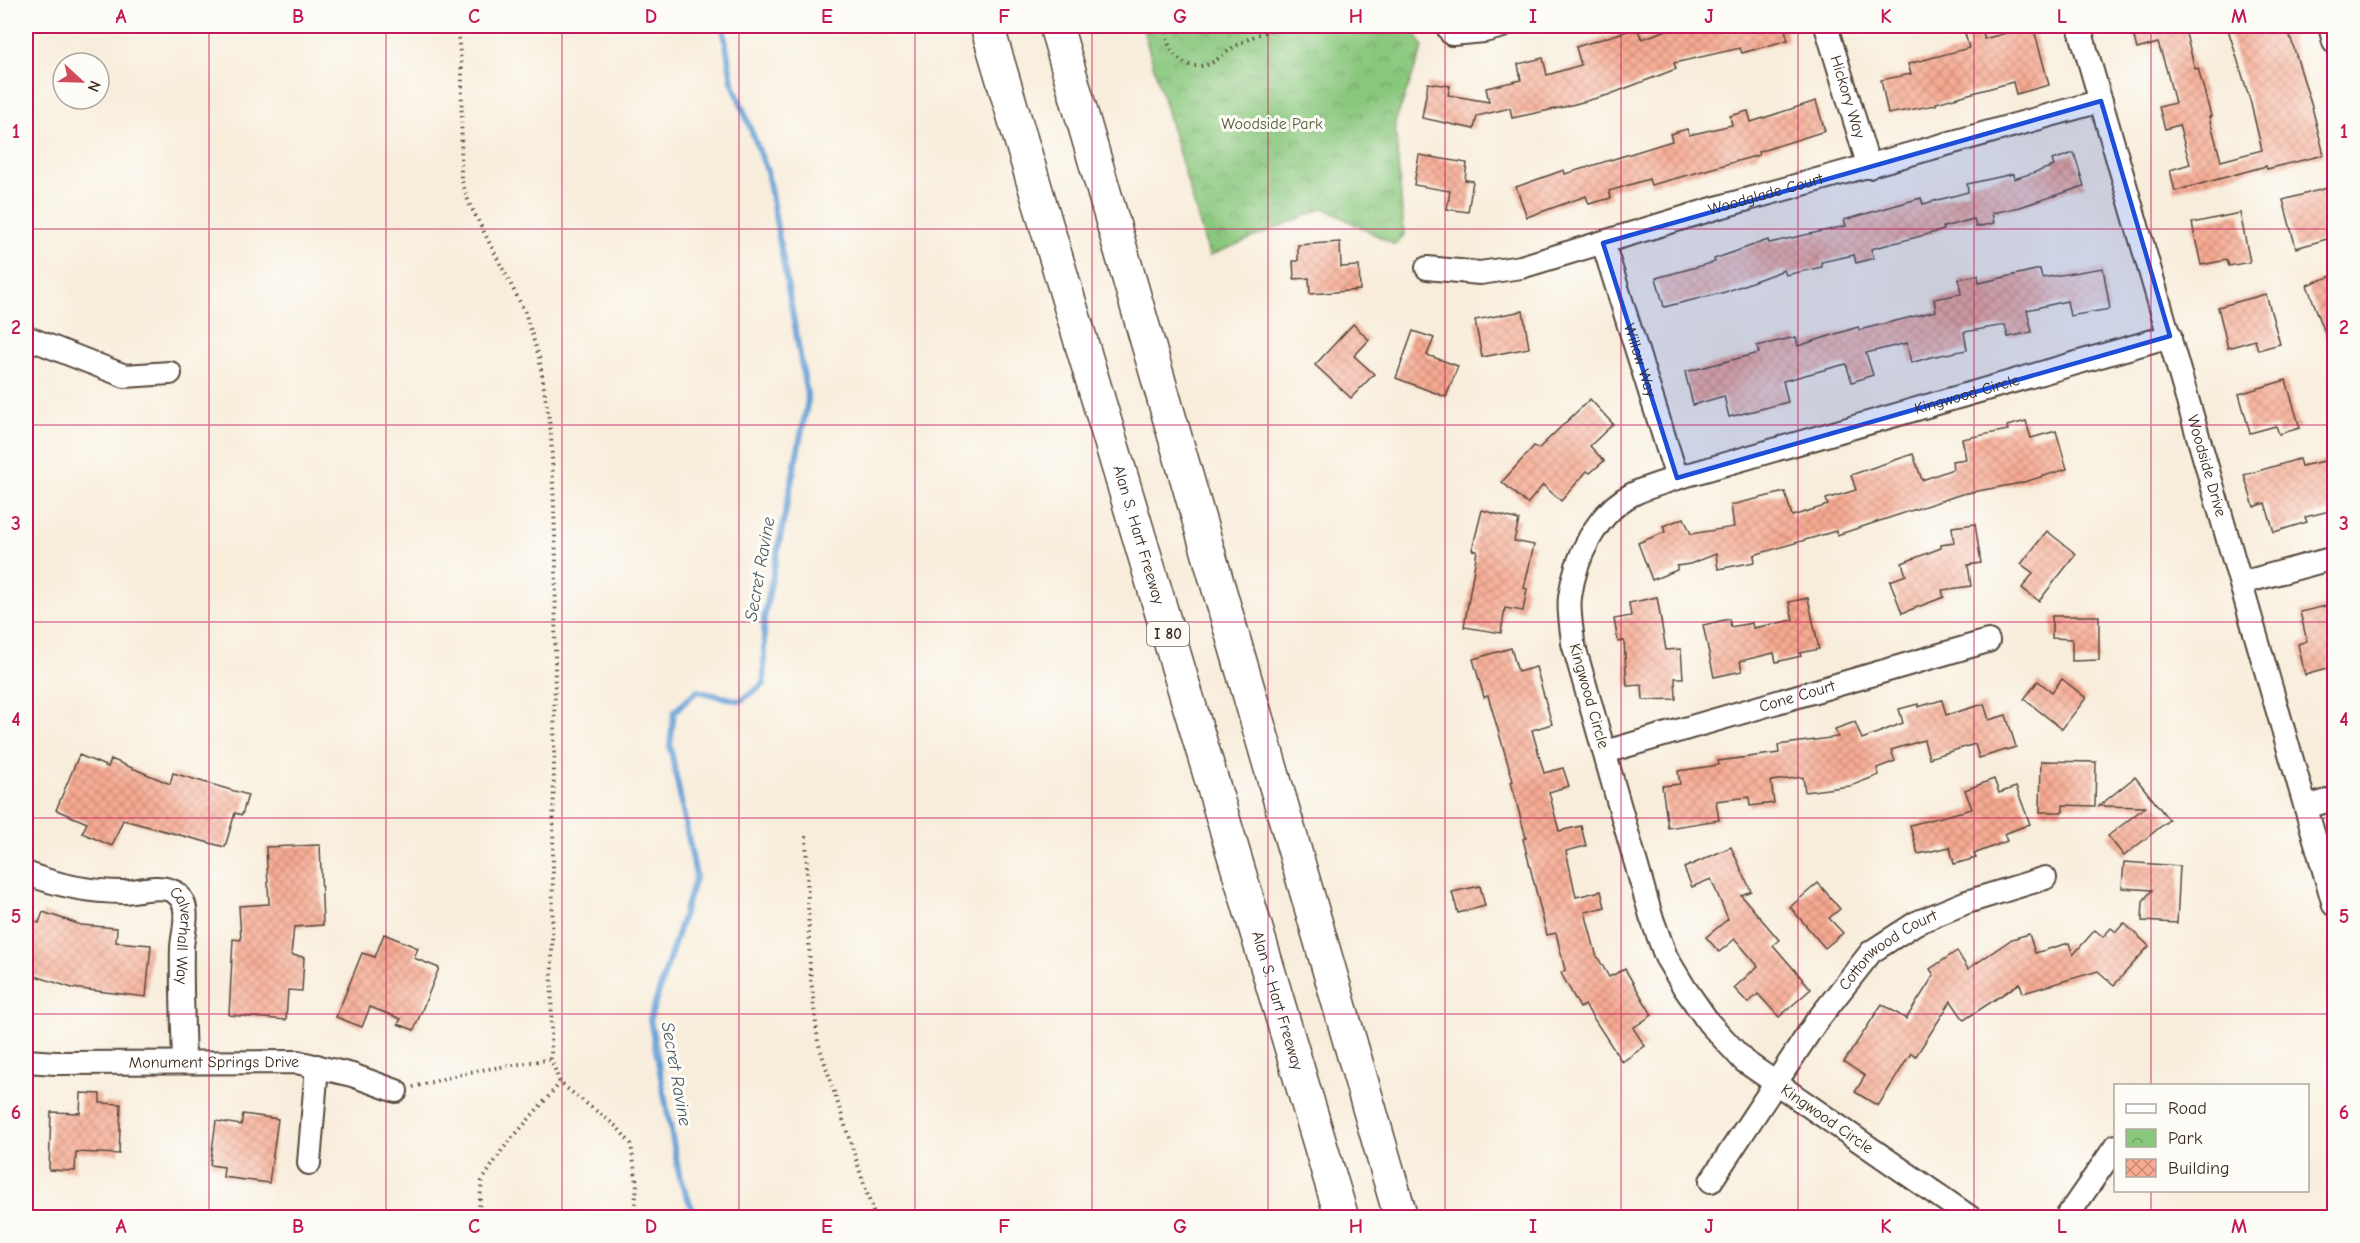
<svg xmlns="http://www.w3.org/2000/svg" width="2360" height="1243" viewBox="0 0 2360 1243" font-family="'Comic Neue',sans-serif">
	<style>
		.park { fill: url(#park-crowns); stroke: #62784e; stroke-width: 1.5 }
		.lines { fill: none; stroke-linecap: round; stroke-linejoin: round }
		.stream { stroke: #66a0d5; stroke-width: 6 }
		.building { fill: url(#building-cross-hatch) }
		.minor-casing { stroke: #57473a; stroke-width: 26 }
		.highway-casing { stroke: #57473a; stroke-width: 36 }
		.path { stroke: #57473a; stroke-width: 4; stroke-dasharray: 1.5 4.5; stroke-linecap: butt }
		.minor { stroke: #fff; stroke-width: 22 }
		.highway { stroke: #fff; stroke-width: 33 }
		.marked { fill: #1d4ed8; fill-opacity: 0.2; stroke: #1d4ed8; stroke-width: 4.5; stroke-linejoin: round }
		.grid { fill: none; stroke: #c2185b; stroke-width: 1.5; stroke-opacity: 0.55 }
		.labels { text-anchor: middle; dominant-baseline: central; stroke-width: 6; stroke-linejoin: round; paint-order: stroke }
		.shield { fill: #fdfcf7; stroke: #75695f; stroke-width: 1.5 }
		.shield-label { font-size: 15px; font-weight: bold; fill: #3b2a1e }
		.street-label { font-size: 16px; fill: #3b2a1e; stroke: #fdfcf7 }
		.park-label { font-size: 16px; fill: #52593a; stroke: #fdfcf7 }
		.water-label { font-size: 18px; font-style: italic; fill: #4c5967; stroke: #fdfcf7 }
		.neatline { fill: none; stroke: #c2185b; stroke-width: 2 }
		.grid-label { font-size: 20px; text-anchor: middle; font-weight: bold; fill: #c2185b }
	</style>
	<defs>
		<pattern id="park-crowns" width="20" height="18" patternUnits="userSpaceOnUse" patternTransform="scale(1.5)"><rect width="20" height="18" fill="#89c77d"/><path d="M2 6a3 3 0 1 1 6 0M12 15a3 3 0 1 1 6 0" fill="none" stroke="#71a266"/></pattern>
		<pattern id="building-cross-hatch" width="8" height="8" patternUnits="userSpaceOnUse" patternTransform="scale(1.5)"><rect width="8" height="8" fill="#f8aa92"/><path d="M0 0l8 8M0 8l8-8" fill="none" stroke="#ca8b77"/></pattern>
	</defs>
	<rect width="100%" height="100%" fill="#fdfcf7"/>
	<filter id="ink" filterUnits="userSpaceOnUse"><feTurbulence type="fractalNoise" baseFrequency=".0167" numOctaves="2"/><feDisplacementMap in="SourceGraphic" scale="12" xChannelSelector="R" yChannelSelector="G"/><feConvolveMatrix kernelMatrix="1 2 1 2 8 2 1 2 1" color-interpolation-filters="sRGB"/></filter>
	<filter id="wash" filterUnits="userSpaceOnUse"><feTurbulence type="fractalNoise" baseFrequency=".008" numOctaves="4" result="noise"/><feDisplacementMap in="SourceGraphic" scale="24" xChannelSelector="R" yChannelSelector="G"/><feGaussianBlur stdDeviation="1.35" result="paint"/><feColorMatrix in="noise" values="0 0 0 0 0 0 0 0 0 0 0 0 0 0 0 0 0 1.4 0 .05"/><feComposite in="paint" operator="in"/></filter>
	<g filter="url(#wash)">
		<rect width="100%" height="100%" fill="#f8eddb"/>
		<polygon class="park" points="1142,26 1412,26 1423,47 1395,123 1404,235 1395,245 1324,208 1209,256"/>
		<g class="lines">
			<polyline class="stream" points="696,1218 680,1179 650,1019 696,876 670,746 674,712 697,691 740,701 764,684 764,618 808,400 767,171 732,81 723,26"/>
		</g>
		<g id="blocks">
			<g class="building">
				<polygon points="1678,26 1784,26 1788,40 1742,53 1740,48 1674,63 1676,69 1608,95 1564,107 1512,118 1510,108 1477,116 1474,129 1422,118 1428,83 1450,86 1448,95 1489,102 1486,88 1521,80 1518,64 1543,58 1547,75 1581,65 1576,47 1637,28 1642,39"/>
				<polygon points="1963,26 1983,26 1984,39 2033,26 2049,85 2016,94 2013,82 1936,103 1936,105 1888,114 1881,80 1911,74 1908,64 1969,48"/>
				<polygon points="2131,26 2184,26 2195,69 2198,68 2211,116 2209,117 2221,161 2262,150 2250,100 2227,26 2287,26 2312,107 2324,155 2267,169 2266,166 2175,191 2170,170 2190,164 2179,125 2165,129 2159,107 2175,103 2166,68 2158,43 2137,49"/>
				<polygon points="1816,101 1825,131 1758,152 1759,155 1699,172 1651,185 1649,179 1609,191 1611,198 1589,204 1586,196 1527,217 1516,187 1564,170 1565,174 1672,141 1670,134 1687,129 1689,135 1732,125 1730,116 1748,111 1751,122"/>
				<polygon points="2074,153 2084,186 2020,207 1992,213 1994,223 1976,227 1974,219 1943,227 1944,230 1871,249 1874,258 1856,263 1854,255 1821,262 1822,267 1786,275 1784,270 1725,292 1664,307 1656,278 1715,262 1714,259 1768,240 1769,243 1846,226 1844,220 1921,198 1923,204 1968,192 1967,184 2013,174 2014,179 2054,166 2052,160"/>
				<polygon points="1419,155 1467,163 1465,180 1473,181 1468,212 1447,209 1450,191 1414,185"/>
				<polygon points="2334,186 2334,237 2296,248 2283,200"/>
				<polygon points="2240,213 2250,262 2229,266 2227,260 2201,265 2192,223"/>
				<polygon points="1340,242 1341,267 1359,266 1360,290 1310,294 1309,278 1294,279 1293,261 1298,261 1298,245"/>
				<polygon points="2103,268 2110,309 2070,316 2067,301 2027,310 2032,332 2008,337 2005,325 1964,332 1967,350 1931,357 1911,363 1907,343 1866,353 1873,375 1852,382 1846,364 1783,381 1788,402 1729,417 1724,396 1693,405 1685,372 1759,353 1757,346 1796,337 1798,346 1858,327 1859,330 1936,311 1934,299 1961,294 1959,279 1978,275 1979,283 2040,269 2042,278"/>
				<polygon points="2334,275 2334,354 2333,354 2307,285"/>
				<polygon points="2266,294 2280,344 2258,350 2255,340 2228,348 2218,307"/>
				<polygon points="1523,311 1529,348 1482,357 1475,320"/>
				<polygon points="1353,324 1369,340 1354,356 1374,374 1351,398 1315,365"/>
				<polygon points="1413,331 1434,338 1427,355 1458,366 1446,397 1396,378"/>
				<polygon points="2286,380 2300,428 2279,434 2276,426 2250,433 2239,394"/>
				<polygon points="1590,399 1613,424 1590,446 1604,461 1590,473 1587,471 1561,501 1543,485 1527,504 1502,482 1534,446 1538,449"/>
				<polygon points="2026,421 2031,438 2056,431 2067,469 2021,483 1962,494 1837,535 1836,531 1754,555 1755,562 1718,569 1716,554 1690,564 1677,566 1677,570 1652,580 1638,543 1665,532 1663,526 1684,518 1691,534 1734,527 1731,505 1785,492 1792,516 1828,505 1826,499 1856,490 1851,475 1913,454 1922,480 1953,469 1952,461 1966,459 1962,439 2008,430 2007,426"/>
				<polygon points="2299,459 2301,466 2334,459 2334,510 2305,517 2307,522 2274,532 2265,503 2254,507 2244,475"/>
				<polygon points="1482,510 1519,520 1514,541 1534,545 1524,588 1527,589 1523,611 1505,608 1501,633 1464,627 1477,551 1472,550"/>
				<polygon points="1975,524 1981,563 1968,565 1971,586 1942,590 1944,597 1902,613 1890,581 1906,575 1902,563 1941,548 1941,545 1954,543 1952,527"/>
				<polygon points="2047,531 2076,554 2039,601 2022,588 2033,573 2021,564"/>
				<polygon points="1657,597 1666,650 1681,649 1683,678 1675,678 1676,699 1643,700 1642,685 1627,686 1624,641 1618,642 1614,619 1631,616 1629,603"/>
				<polygon points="1808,598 1819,649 1800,653 1801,656 1776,662 1774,653 1740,661 1742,671 1714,677 1703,625 1729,619 1731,627 1752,623 1753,628 1793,620 1789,602"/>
				<polygon points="2334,604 2334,667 2305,675 2298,644 2307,641 2300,612"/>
				<polygon points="2052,616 2099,616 2099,660 2072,661 2072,639 2052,638"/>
				<polygon points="1511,648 1518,672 1536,667 1552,724 1532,730 1544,773 1563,768 1569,786 1549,792 1559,831 1581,826 1586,846 1566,851 1576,897 1601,891 1605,907 1585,912 1596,954 1609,977 1625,969 1652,1015 1633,1028 1645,1046 1622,1062 1585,1005 1580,1008 1561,973 1565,970 1556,933 1547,935 1523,839 1526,838 1511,782 1513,781 1488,696 1484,697 1473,659"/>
				<polygon points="2062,679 2086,698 2062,729 2024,699 2038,681 2052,692"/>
				<polygon points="1942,700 1946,715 1984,704 1989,720 2006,715 2016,747 1979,758 1975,744 1929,758 1924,740 1891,750 1895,761 1877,768 1879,775 1850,786 1805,792 1803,777 1771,781 1774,803 1750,806 1749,797 1716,801 1719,820 1668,828 1662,786 1680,784 1678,771 1719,765 1718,761 1779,753 1778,745 1838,737 1835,729 1855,722 1862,739 1903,723 1899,709 1918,704 1918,707"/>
				<polygon points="79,755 108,767 111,759 170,784 173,773 248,795 242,815 235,813 225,847 123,820 112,846 82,833 87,823 56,810"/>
				<polygon points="2041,761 2096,762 2095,806 2063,805 2063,812 2040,812"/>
				<polygon points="2135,777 2169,820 2124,856 2108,836 2145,807 2099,806"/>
				<polygon points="1994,779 1999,793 2016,787 2030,824 2004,834 2007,841 1974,854 1976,858 1954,864 1950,847 1918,854 1910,825 1972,809 1965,790"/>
				<polygon points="320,845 323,925 294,927 291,955 304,957 302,991 288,990 286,1020 229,1015 233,939 241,940 239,906 269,904 266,847"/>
				<polygon points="1731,847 1751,891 1741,895 1779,940 1773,945 1811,989 1779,1017 1758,994 1748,1003 1734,988 1758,966 1735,939 1719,952 1706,937 1728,919 1711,879 1692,887 1684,868"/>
				<polygon points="2124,862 2180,866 2177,923 2142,921 2143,901 2152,890 2122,888"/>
				<polygon points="1818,883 1840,909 1829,918 1843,933 1825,948 1790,907"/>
				<polygon points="1480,886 1485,906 1458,913 1452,892"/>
				<polygon points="43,912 81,925 117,928 116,942 151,945 146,997 72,988 26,973 26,918 39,923"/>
				<polygon points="2124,923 2149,946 2114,985 2098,971 2023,993 2020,983 1964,1020 1951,1001 1916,1056 1911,1053 1878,1106 1855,1092 1865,1076 1844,1062 1882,1004 1906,1019 1934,975 1930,969 1957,951 1968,969 2012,939 2029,934 2035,953 2069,943 2073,955 2095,930 2103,937 2111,928 2116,932"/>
				<polygon points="384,934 418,948 414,958 439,968 414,1030 398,1024 401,1019 370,1007 362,1027 336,1017 362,953 375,957"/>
				<polygon points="81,1093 100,1094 100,1103 121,1104 119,1154 76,1152 75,1171 49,1170 51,1112 80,1113"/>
				<polygon points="243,1114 278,1119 269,1183 223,1177 224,1167 210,1165 216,1121 241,1125"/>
			</g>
		</g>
	</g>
	<g filter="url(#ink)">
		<use href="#blocks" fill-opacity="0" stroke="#57473a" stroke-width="1.5"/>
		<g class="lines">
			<defs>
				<g id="minor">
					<polyline points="1447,26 1452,34 1484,31 1503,26"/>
					<path id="s1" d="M1826 26 1869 167"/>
					<path id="s2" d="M2079 26 2334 905"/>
					<polyline points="2330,26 2334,42"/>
					<path id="s3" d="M1603 243 1677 478"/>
					<path id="s4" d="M1427 268 1480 273 1521 267 1716 208 2101 101"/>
					<polyline points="26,337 125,376 170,373"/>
					<polyline points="2241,583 2334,558"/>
					<path id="s5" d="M1605 752 1988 641"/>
					<polyline points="2306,807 2334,799"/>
					<path id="s6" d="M26 873C56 885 91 892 124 892 139 891 156 885 170 890 176 892 180 896 183 902 189 915 183 933 182 947 181 985 183 1024 184 1062"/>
					<path id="s7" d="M26 1061 56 1063 297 1062 352 1075 396 1091"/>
					<polyline points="309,1163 317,1066"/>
					<path id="s8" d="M1711 1181 1816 1022 1871 952 1916 923 1967 902 2045 878"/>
					<path id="s9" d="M1971 1218 1744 1061 1709 1023 1684 987 1666 957 1651 916 1573 643C1572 629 1568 611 1570 597 1575 558 1597 512 1633 494 1647 487 1663 483 1677 478L2170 336"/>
					<polyline points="2066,1218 2116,1146"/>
				</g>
				<g id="highway">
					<path id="s10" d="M987 26 1342 1218"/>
					<polyline points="1056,26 1401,1218"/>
				</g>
			</defs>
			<use href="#minor" class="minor-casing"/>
			<use href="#highway" class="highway-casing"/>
			<g class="path">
				<polyline points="457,26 462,71 461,178 469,203 525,312 539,357 551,432 556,560 551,1059 560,1083 617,1127 631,1144 637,1184 634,1218"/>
				<path d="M1167 26C1164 46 1178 68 1201 66 1214 65 1226 51 1237 45 1253 36 1268 30 1285 26"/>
				<polyline points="806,836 810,970 818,1042 875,1218"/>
				<polyline points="413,1087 469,1072 551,1059"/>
				<polyline points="478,1218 482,1181 502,1150 560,1083"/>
			</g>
			<use href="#minor" class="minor"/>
			<use href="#highway" class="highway"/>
		</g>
	</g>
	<path class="marked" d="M2101 101 2170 336 1677 478 1603 243Z"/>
	<path class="grid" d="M209 26V1218M386 26V1218M562 26V1218M739 26V1218M915 26V1218M1092 26V1218M1268 26V1218M1445 26V1218M1621 26V1218M1798 26V1218M1974 26V1218M2151 26V1086M26 229H2334M26 425H2334M26 622H2334M26 818H2334M26 1014H2334M2151 1190V1218"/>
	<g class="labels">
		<rect class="shield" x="1147" y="622" width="42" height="24" rx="4.5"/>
		<g class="shield-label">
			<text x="1168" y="634">I 80</text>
		</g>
		<g class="street-label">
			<text stroke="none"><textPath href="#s1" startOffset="74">Hickory Way</textPath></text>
			<text stroke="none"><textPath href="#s4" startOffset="350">Woodglade Court</textPath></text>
			<text stroke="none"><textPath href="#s3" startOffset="123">Willow Way</textPath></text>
			<text stroke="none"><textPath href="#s9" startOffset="1254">Kingwood Circle</textPath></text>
			<text stroke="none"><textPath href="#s2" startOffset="458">Woodside Drive</textPath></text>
			<text stroke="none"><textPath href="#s10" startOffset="531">Alan S. Hart Freeway</textPath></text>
			<text transform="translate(1589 696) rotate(74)">Kingwood Circle</text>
			<text stroke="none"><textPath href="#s5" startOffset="200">Cone Court</textPath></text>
			<text stroke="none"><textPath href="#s6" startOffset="198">Calverhall Way</textPath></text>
			<text stroke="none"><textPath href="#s8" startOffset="294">Cottonwood Court</textPath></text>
			<text stroke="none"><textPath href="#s10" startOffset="1017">Alan S. Hart Freeway</textPath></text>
			<text stroke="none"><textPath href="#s7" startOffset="188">Monument Springs Drive</textPath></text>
			<text transform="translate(1827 1119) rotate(35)">Kingwood Circle</text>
		</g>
		<g class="park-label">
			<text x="1272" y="124">Woodside Park</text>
		</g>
		<g class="water-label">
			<text transform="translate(760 569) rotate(-80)">Secret Ravine</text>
			<text transform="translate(676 1074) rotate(80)">Secret Ravine</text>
		</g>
	</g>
	<rect width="2360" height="1243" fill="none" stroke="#fdfcf7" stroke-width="66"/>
	<rect x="2114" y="1084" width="195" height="108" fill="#fdfcf7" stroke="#afa8a0" stroke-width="1.5"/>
	<rect x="2126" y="1104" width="30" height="9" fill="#ffffff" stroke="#afa8a0" stroke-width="1.5"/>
	<text x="2168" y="1114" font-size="18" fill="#3b2a1e">Road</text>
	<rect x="2126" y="1129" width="30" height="18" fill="url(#park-crowns)" stroke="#afa8a0" stroke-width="1.5"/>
	<text x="2168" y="1144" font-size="18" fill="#3b2a1e">Park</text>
	<rect x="2126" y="1159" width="30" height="18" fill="url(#building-cross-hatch)" stroke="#afa8a0" stroke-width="1.5"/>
	<text x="2168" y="1174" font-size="18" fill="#3b2a1e">Building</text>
	<g transform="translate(81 81) rotate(112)"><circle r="28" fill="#fdfcf7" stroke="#afa8a0" stroke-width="1.5"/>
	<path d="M0-4.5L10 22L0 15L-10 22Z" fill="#d1495b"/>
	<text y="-9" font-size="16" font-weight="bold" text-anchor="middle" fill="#3b2a1e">N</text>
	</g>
	<rect x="33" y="33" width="2294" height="1177" class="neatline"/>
	<g class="grid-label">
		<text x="121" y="23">A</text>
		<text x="298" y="23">B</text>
		<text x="474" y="23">C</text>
		<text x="651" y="23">D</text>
		<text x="827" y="23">E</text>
		<text x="1004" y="23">F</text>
		<text x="1180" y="23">G</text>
		<text x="1356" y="23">H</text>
		<text x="1533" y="23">I</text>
		<text x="1709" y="23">J</text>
		<text x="1886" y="23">K</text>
		<text x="2062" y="23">L</text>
		<text x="2239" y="23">M</text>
		<text x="16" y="138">1</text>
		<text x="2344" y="138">1</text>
		<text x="16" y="334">2</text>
		<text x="2344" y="334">2</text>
		<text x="16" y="530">3</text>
		<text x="2344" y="530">3</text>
		<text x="16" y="726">4</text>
		<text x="2344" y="726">4</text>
		<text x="16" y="923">5</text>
		<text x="2344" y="923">5</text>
		<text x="16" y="1119">6</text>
		<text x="2344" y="1119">6</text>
		<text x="121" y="1233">A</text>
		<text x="298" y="1233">B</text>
		<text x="474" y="1233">C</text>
		<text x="651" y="1233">D</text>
		<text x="827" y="1233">E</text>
		<text x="1004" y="1233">F</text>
		<text x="1180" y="1233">G</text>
		<text x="1356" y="1233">H</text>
		<text x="1533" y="1233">I</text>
		<text x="1709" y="1233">J</text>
		<text x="1886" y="1233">K</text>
		<text x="2062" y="1233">L</text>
		<text x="2239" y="1233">M</text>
	</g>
</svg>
